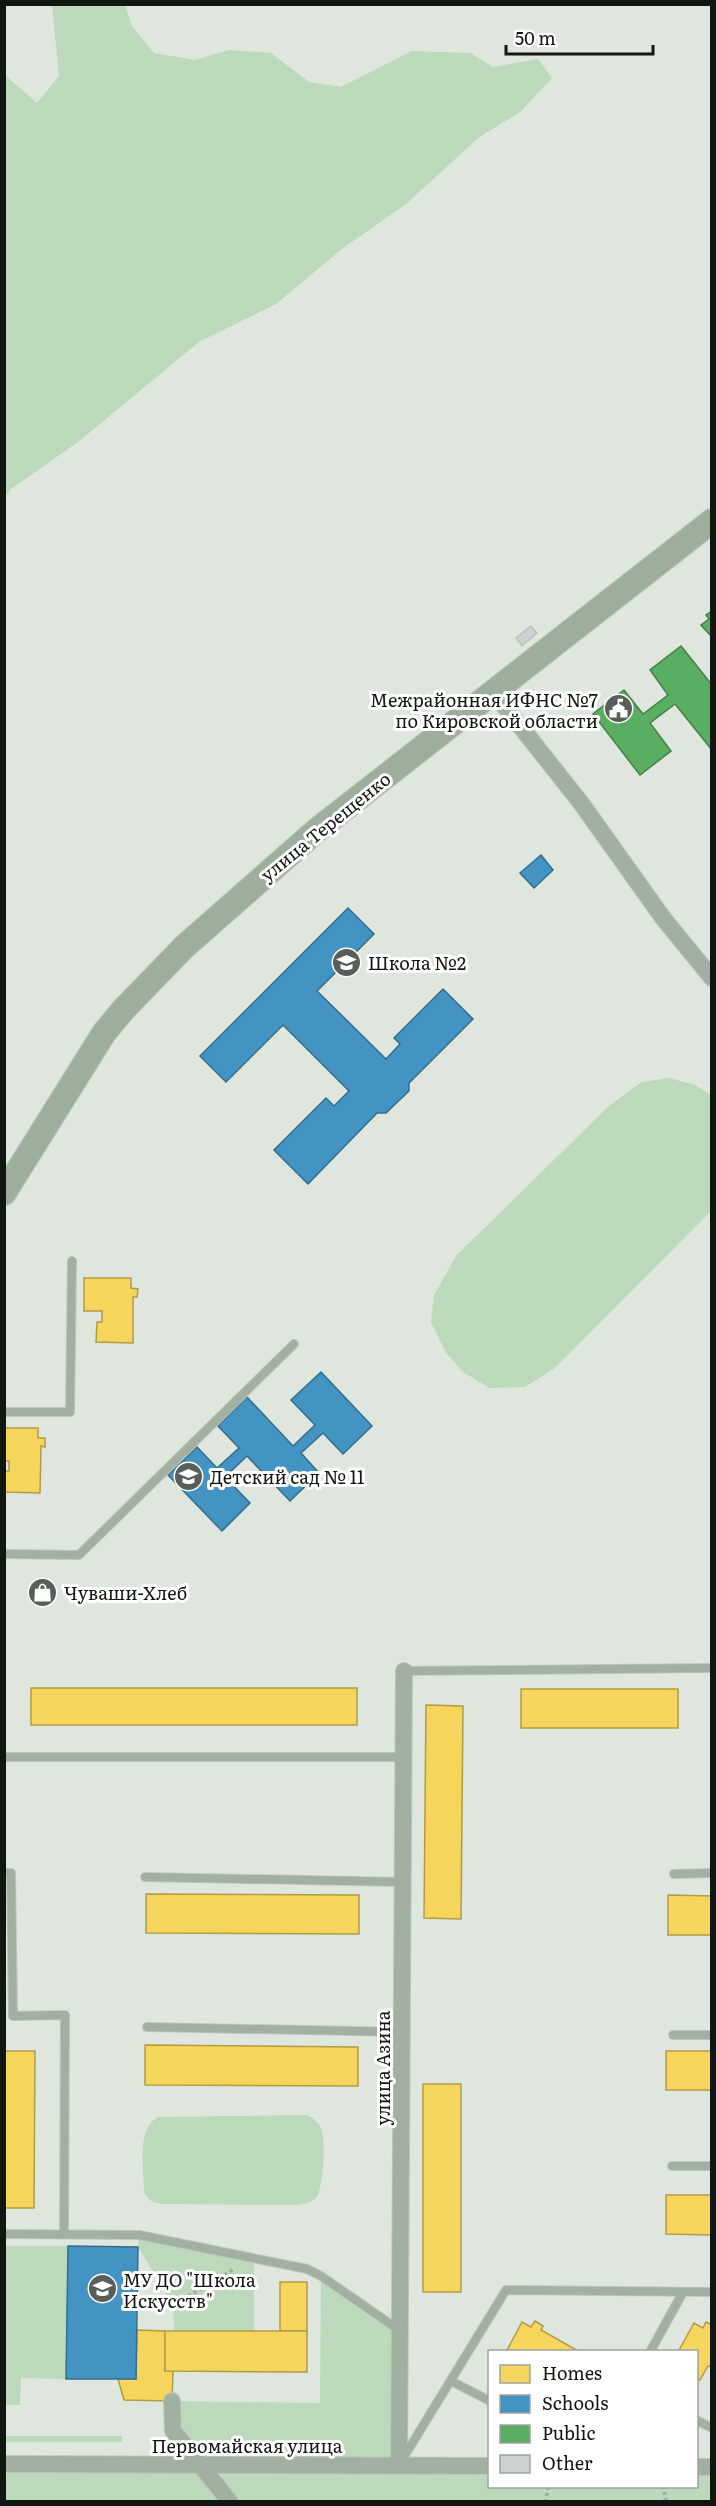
<svg xmlns="http://www.w3.org/2000/svg" width="716" height="2506" viewBox="0 0 716 2506" font-family="Literata,serif">
	<style>
		.green { fill: #bcd9bb }
		.homes { fill: #f6d55c; stroke: #b19c45; stroke-width: 1.5 }
		.schools { fill: #4393c3; stroke: #346e8d; stroke-width: 1.5 }
		.public { fill: #5aae61; stroke: #448049; stroke-width: 1.5 }
		.building { fill: #ced1d1; stroke: #bdc1c0; stroke-width: 1.5 }
		.lines { fill: none; stroke-linecap: round; stroke-linejoin: round }
		.lane-casing { stroke: #bec4be; stroke-width: 10 }
		.street-casing { stroke: #bec4be; stroke-width: 18 }
		.secondary-casing { stroke: #bec4be; stroke-width: 26 }
		.path { stroke: #a2ada2; stroke-width: 4; stroke-dasharray: 3 3; stroke-linecap: butt }
		.lane { stroke: #a1b0a0; stroke-width: 8 }
		.street { stroke: #a1b0a0; stroke-width: 16 }
		.secondary { stroke: #9dae9d; stroke-width: 24 }
		.labels { text-anchor: middle; dominant-baseline: central; stroke-width: 6; stroke-linejoin: round; paint-order: stroke }
		.poi-label { font-size: 18px; fill: #101610; stroke: #fff; text-anchor: start }
		.street-label { font-size: 18px; fill: #101610; stroke: #fff }
	</style>
	<rect width="100%" height="100%" fill="#dee6de"/>
	<g class="green">
		<polygon points="52,5 125,5 132,26 154,53 195,60 229,50 271,53 309,82 341,87 412,51 470,53 493,67 538,59 552,78 520,112 478,138 405,205 343,248 276,304 199,342 78,442 11,489 5,497 5,75 37,103 59,76"/>
		<polygon points="669,1078 695,1085 711,1095 711,1211 555,1368 525,1387 490,1388 463,1372 446,1353 431,1322 434,1295 456,1256 610,1105 642,1082"/>
		<path d="M307 2115C313 2118 318 2122 321 2128 326 2140 324 2190 315 2199 310 2203 303 2204 297 2205L165 2204C154 2203 149 2202 144 2192 144 2170 136 2129 158 2117Z"/>
		<polygon points="139,2235 254,2257 254,2331 174,2331 173,2305 138,2247"/>
		<polygon points="5,2246 68,2246 66,2379 21,2378 20,2405 5,2405"/>
		<polygon points="321,2276 399,2330 399,2465 489,2466 490,2486 696,2486 697,2467 711,2467 711,2501 5,2501 4,2464 199,2463 173,2431 172,2401 320,2403"/>
		<rect x="5" y="2436" width="117" height="6"/>
	</g>
	<g class="homes">
		<polygon points="84,1278 131,1278 131,1288 138,1289 137,1297 133,1297 133,1343 96,1342 97,1322 102,1322 102,1311 84,1311"/>
		<polygon points="4,1428 38,1428 38,1438 45,1438 45,1447 41,1446 40,1493 4,1492 4,1471 9,1471 9,1461 4,1461"/>
		<rect x="31" y="1688" width="326" height="37"/>
		<rect x="521" y="1689" width="157" height="39"/>
		<polygon points="426,1705 463,1706 461,1919 424,1918"/>
		<polygon points="146,1894 359,1895 359,1934 146,1933"/>
		<polygon points="668,1895 712,1896 712,1935 668,1935"/>
		<polygon points="145,2045 358,2047 358,2086 145,2085"/>
		<polygon points="4,2051 35,2051 34,2208 4,2208"/>
		<rect x="666" y="2051" width="46" height="39"/>
		<rect x="423" y="2084" width="38" height="208"/>
		<polygon points="666,2195 712,2195 712,2235 666,2234"/>
		<rect x="280" y="2282" width="27" height="49"/>
		<polygon points="535,2321 543,2326 541,2330 580,2352 506,2352 522,2322 531,2327"/>
		<polygon points="706,2322 712,2325 712,2367 708,2366 700,2380 696,2378 696,2352 678,2352 694,2323 703,2328"/>
		<polygon points="137,2330 165,2331 165,2371 173,2371 172,2401 124,2400 118,2379 136,2379"/>
		<polygon points="165,2331 307,2331 307,2372 165,2371"/>
	</g>
	<g class="schools">
		<polygon points="541,855 553,870 534,888 520,873"/>
		<polygon points="348,908 374,934 317,991 386,1059 400,1044 394,1038 443,989 473,1019 409,1083 409,1091 386,1113 377,1113 308,1184 274,1150 326,1098 334,1106 349,1091 283,1025 226,1082 200,1056"/>
		<polygon points="321,1372 372,1426 343,1454 323,1433 301,1453 319,1473 290,1501 247,1456 225,1477 250,1503 222,1531 168,1475 197,1447 217,1468 239,1448 218,1426 247,1397 293,1446 315,1425 291,1400"/>
		<polygon points="68,2246 138,2247 136,2379 66,2379"/>
	</g>
	<g class="public">
		<polygon points="712,611 712,637 701,625 709,619 706,615"/>
		<polygon points="681,646 712,685 712,750 675,704 650,723 671,751 640,775 593,714 624,690 643,714 668,695 650,670"/>
	</g>
	<polygon class="building" points="531,626 537,633 522,646 516,638"/>
	<g class="lines">
		<defs>
			<g id="lane">
				<polyline points="4,1412 70,1412 72,1261"/>
				<polyline points="4,1554 79,1555 294,1344"/>
				<polyline points="404,1671 712,1668"/>
				<polyline points="4,1757 403,1757"/>
				<polyline points="4,1873 11,1873 13,2016 65,2015 64,2234"/>
				<polyline points="674,1874 712,1873"/>
				<polyline points="145,1877 403,1882"/>
				<polyline points="147,2027 402,2032"/>
				<polyline points="673,2035 712,2035"/>
				<polyline points="672,2166 712,2166"/>
				<polyline points="4,2234 139,2235 307,2269 321,2276 399,2330"/>
				<polyline points="650,2352 683,2292"/>
				<polyline points="451,2381 490,2401"/>
				<polyline points="696,2420 712,2428"/>
				<polyline points="402,2460 506,2290 712,2292"/>
			</g>
			<g id="street">
				<polyline points="494,693 581,803 663,918 712,978"/>
				<polyline points="172,2401 173,2431 230,2502"/>
				<polyline points="4,2464 490,2466"/>
				<polyline points="399,2465 404,1671"/>
				<polyline points="696,2467 712,2467"/>
			</g>
			<polyline id="secondary" points="4,1193 104,1033 123,1010 184,947 317,830 712,521"/>
		</defs>
		<use href="#lane" class="lane-casing"/>
		<use href="#street" class="street-casing"/>
		<use href="#secondary" class="secondary-casing"/>
		<g class="path">
			<polyline points="173,2305 235,2269"/>
			<polyline points="663,2486 666,2502"/>
			<polyline points="546,2502 548,2486"/>
		</g>
		<use href="#lane" class="lane"/>
		<use href="#street" class="street"/>
		<use href="#secondary" class="secondary"/>
	</g>
	<defs>
		<symbol id="civic-disc" viewBox="-11 -11 22 22"><circle r="9.5" fill="#585f58" stroke="#fff"/><path d="M-.6-6.5H3V-4.5H.6V-3L4-1V1h2V6H-6V1h2V-1L-.6-3ZM-1.2 2.5V6h2.4V2.5Z" fill="#fff"/></symbol>
		<symbol id="school-disc" viewBox="-11 -11 22 22"><circle r="9.5" fill="#585f58" stroke="#fff"/><path d="M0-5L7-2L0 1L-7-2ZM-4 1L0 2.5L4 1V4Q0 6-4 4Z" fill="#fff"/></symbol>
		<symbol id="shop-disc" viewBox="-11 -11 22 22"><circle r="9.5" fill="#585f58" stroke="#fff"/><path d="M-5-2.5h2.3a2.7 3.5 0 0 1 5.4 0H5L5.5 6h-11ZM-1.5-2.5h3a1.5 2.3 0 0 0-3 0Z" fill="#fff"/></symbol>
	</defs>
	<g fill-rule="evenodd">
		<use href="#civic-disc" x="602" y="692" width="33" height="33"/>
		<use href="#school-disc" x="330" y="946" width="33" height="33"/>
		<use href="#school-disc" x="172" y="1460" width="33" height="33"/>
		<use href="#shop-disc" x="26" y="1576" width="33" height="33"/>
		<use href="#school-disc" x="86" y="2272" width="33" height="33"/>
	</g>
	<g class="labels">
		<g class="poi-label">
			<text x="598" y="699" text-anchor="end">Межрайонная ИФНС №7<tspan x="598" dy="21">по Кировской области</tspan></text>
			<text x="368" y="962">Школа №2</text>
			<text x="210" y="1476">Детский сад № 11</text>
			<text x="64" y="1592">Чуваши-Хлеб</text>
			<text x="123" y="2279">МУ ДО "Школа<tspan x="123" dy="21">Искусств"</tspan></text>
		</g>
		<g class="street-label">
			<text transform="translate(325 826) rotate(-39)">улица Терещенко</text>
			<text transform="translate(382 2068) rotate(-90)">улица Азина</text>
			<text x="247" y="2445">Первомайская улица</text>
		</g>
	</g>
	<rect width="716" height="2506" fill="none" stroke="#101610" stroke-width="12"/>
	<rect x="488" y="2350" width="210" height="138" fill="#ffffff" stroke="#9fa29f" stroke-width="1.5"/>
	<rect x="500" y="2365" width="30" height="18" fill="#f6d55c" stroke="#9fa29f" stroke-width="1.5"/>
	<text x="542" y="2380" font-size="18" fill="#101610">Homes</text>
	<rect x="500" y="2395" width="30" height="18" fill="#4393c3" stroke="#9fa29f" stroke-width="1.5"/>
	<text x="542" y="2410" font-size="18" fill="#101610">Schools</text>
	<rect x="500" y="2425" width="30" height="18" fill="#5aae61" stroke="#9fa29f" stroke-width="1.5"/>
	<text x="542" y="2440" font-size="18" fill="#101610">Public</text>
	<rect x="500" y="2455" width="30" height="18" fill="#ced1d1" stroke="#9fa29f" stroke-width="1.5"/>
	<text x="542" y="2470" font-size="18" fill="#101610">Other</text>
	<path d="M506 45v9h147v-9" fill="none" stroke="#101610" stroke-width="3"/>
	<text x="515" y="45" font-size="18" fill="#101610" stroke="#ffffff" stroke-width="4.5" paint-order="stroke">50 m</text>
</svg>
